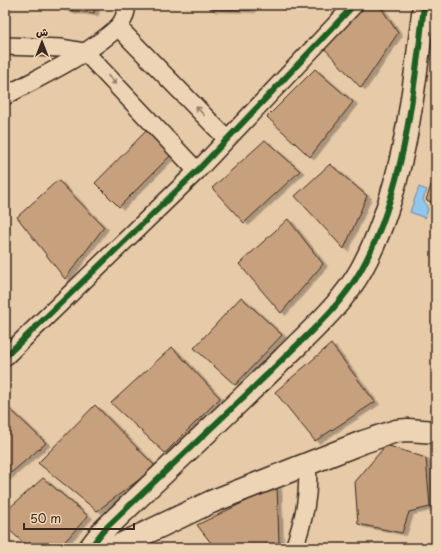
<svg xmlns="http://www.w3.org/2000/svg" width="441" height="553" viewBox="0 0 441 553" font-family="'Playpen Sans','Playpen Sans Arabic',sans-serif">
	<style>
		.water { fill: #8fc7ee; stroke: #6d889b }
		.building { fill: #c7a17e; stroke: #3b2a1e; filter: url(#shadow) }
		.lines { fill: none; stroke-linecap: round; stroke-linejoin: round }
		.street-casing { stroke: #3b2a1e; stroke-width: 20 }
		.secondary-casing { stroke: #3b2a1e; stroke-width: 25 }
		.street { stroke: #edd4b5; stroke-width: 17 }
		.secondary { stroke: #edd4b5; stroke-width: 22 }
		.cycleway-casing { stroke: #edd4b5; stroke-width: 8 }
		.cycleway { stroke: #1b5e20; stroke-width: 6 }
		.oneway { stroke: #947f6a }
	</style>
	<defs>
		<filter id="shadow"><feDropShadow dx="4.5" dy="2.5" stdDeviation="0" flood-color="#0004"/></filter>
	</defs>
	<rect width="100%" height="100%" fill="#e7caa8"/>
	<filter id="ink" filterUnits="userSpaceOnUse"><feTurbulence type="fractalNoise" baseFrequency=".025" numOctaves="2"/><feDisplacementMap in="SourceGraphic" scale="8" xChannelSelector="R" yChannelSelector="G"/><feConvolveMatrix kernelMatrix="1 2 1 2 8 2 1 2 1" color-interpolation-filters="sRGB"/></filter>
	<g filter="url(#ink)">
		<polygon class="water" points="419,187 427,190 423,199 428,209 425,218 410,212"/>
		<g class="building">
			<polygon points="66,5 95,5 94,13 65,10"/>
			<polygon points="210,5 251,5 251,10 210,9"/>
			<polygon points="366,5 379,5 398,33 361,88 324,48"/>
			<polygon points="315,69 353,102 310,157 267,117"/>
			<polygon points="148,129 172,154 119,207 95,183"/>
			<polygon points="265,140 300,171 244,223 212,188"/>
			<polygon points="330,164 367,196 344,249 295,196"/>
			<polygon points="436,171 436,204 426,200"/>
			<polygon points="58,180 104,227 65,279 17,217"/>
			<polygon points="288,219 323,264 281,313 239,264"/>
			<polygon points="241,297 282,335 235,385 194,348"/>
			<polygon points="331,344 375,402 315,441 275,392"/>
			<polygon points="172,347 220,398 165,453 111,403"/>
			<polygon points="95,405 156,467 97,511 38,463"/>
			<polygon points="10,409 46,443 5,478 5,413"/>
			<polygon points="386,445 426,458 430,507 409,512 402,533 358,524 355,482"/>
			<polygon points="43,478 88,516 59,548 29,548 5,526 5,512"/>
			<polygon points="277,486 279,542 269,548 215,548 197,525"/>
		</g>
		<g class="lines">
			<defs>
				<g id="street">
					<polyline points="118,27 227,139"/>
					<polyline points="5,46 62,48 85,52 197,171"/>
					<path d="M5 96C41 76 87 56 118 27 124 21 126 13 127 5"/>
					<polyline points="5,357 197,171 354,5"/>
					<path d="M294 548C304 519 310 494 307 464"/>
				</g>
				<g id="secondary">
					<path d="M90 548 104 530C163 473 224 417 283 359 311 331 342 304 361 270 404 192 414 92 424 5"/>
					<polyline points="114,548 211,502 363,442 396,431 408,430 436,432"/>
				</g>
			</defs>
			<use href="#street" class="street-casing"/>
			<use href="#secondary" class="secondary-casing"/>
			<use href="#street" class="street"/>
			<use href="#secondary" class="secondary"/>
			<defs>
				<g id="cycleway">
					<polyline points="5,357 197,171 354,5"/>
					<path d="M90 548 104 530C163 473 224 417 283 359 311 331 342 304 361 270 404 192 414 92 424 5"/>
				</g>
			</defs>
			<use href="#cycleway" class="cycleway-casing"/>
			<use href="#cycleway" class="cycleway"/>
		</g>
		<defs><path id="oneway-shaft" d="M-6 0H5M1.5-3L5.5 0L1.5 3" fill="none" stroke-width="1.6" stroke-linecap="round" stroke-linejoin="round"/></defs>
		<g class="oneway">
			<use href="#oneway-shaft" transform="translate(112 80) rotate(47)"/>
			<use href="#oneway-shaft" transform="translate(200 111) rotate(-134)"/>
		</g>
	</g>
	<rect width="441" height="553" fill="none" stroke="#edd4b5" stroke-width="20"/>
	<rect x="10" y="10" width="421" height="533" fill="none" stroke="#3b2a1e" stroke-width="1.5" filter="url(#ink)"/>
	<g transform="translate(42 42)" stroke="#edd4b5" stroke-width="3" paint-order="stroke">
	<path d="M0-3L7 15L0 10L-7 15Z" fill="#3b2a1e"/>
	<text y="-6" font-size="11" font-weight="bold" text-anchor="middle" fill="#3b2a1e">ش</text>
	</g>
	<path d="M24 523v6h110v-6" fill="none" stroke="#3b2a1e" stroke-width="2"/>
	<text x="30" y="523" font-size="12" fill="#3b2a1e" stroke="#edd4b5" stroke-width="3" paint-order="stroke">50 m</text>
</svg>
